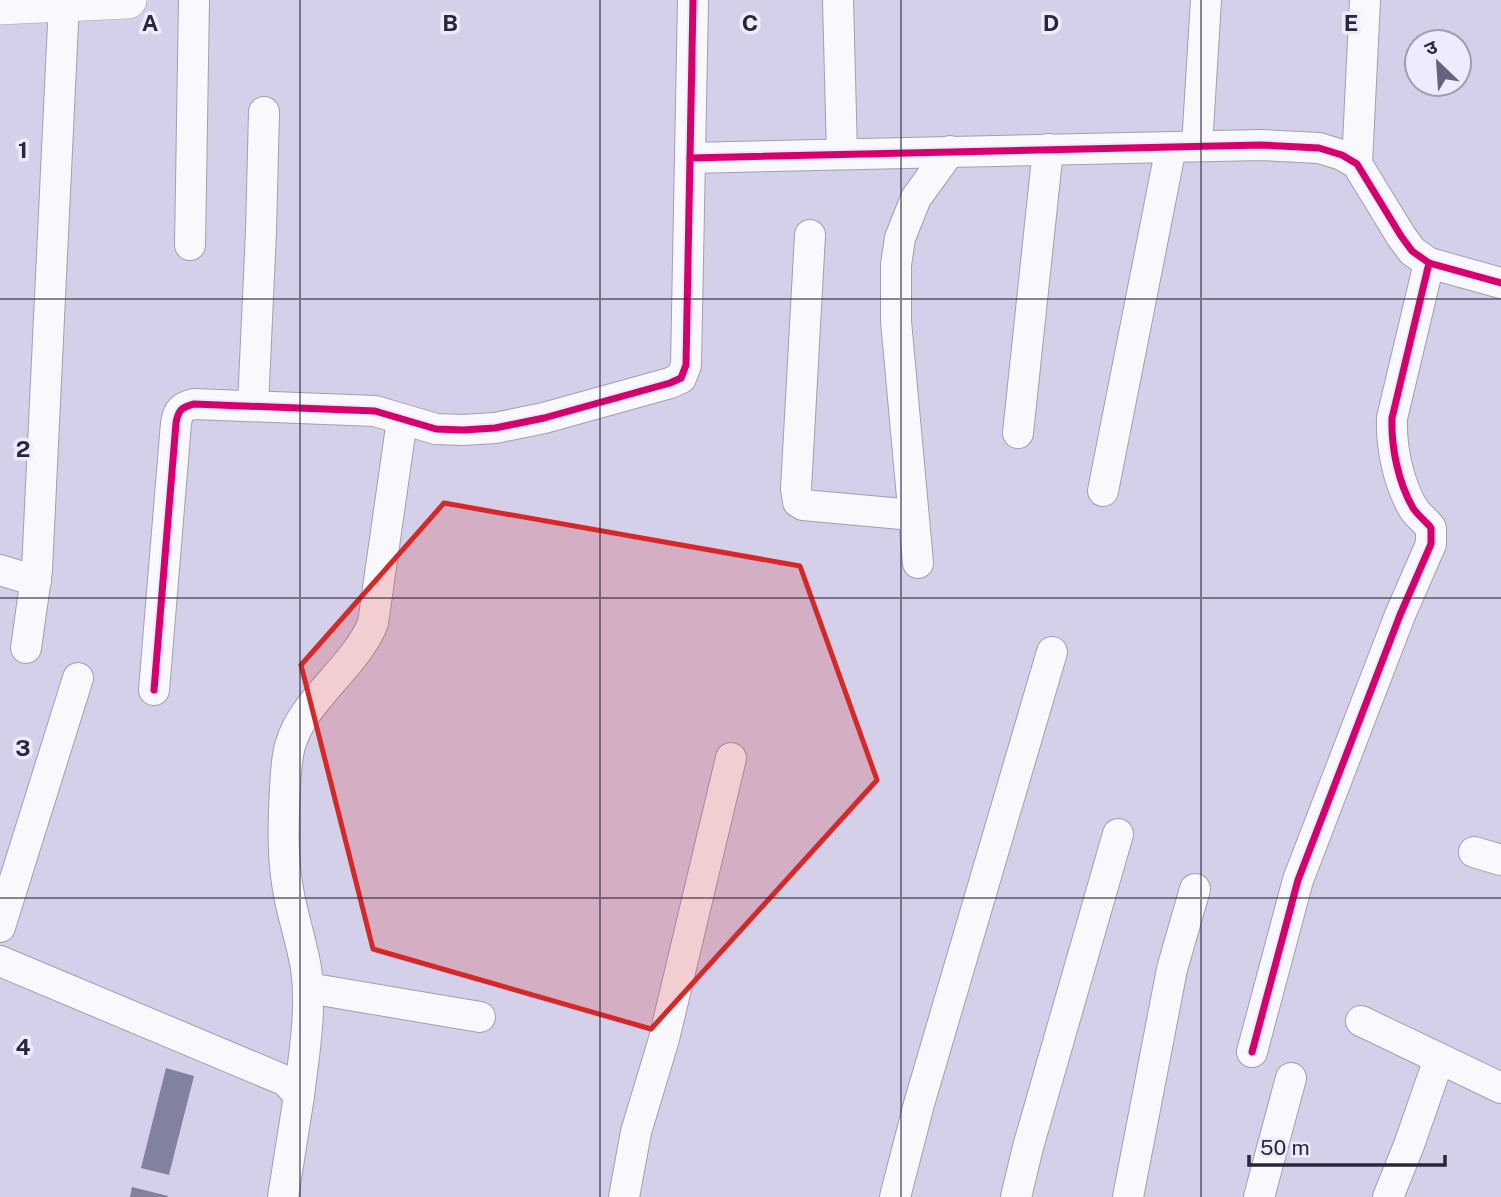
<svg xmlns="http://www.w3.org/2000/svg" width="1501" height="1197" viewBox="0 0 1501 1197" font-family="'Public Sans','Noto Sans Devanagari',sans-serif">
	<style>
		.building { fill: #8281a0 }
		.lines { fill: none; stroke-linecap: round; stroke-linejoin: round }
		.minor-casing { stroke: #a19eb4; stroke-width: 32 }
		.tertiary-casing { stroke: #a19eb4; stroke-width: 38 }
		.minor { stroke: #f9f8fc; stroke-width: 30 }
		.tertiary { stroke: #f9f8fc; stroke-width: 37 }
		.cycleway-casing { stroke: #edebfd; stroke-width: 11 }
		.cycleway { stroke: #d6006c; stroke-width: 7 }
		.marked { fill: #d62828; fill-opacity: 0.2; stroke: #d62828; stroke-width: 5; stroke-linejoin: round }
		.grid { fill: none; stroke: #2a273d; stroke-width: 2; stroke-opacity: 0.55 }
		.grid-label { font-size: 23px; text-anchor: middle; font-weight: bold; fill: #2a273d; stroke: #edebfd; stroke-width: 7; stroke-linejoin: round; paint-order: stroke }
	</style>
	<rect width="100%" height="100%" fill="#d4d0ea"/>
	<g class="building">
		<polygon points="166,1068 194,1076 169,1175 141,1168"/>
		<polygon points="132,1187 168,1196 168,1197 130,1197"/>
	</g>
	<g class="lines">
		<defs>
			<g id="minor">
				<polyline points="838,0 842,154"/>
				<polyline points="1197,146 1206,0"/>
				<polyline points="690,158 1261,145 1319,148 1342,155 1357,164 1401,236 1412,251 1429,263 1501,283"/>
				<polyline points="1357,164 1365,0"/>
				<polyline points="810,235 796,489 798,502 803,505 913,515"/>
				<polyline points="190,245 194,0"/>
				<polyline points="253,406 261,232 264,112"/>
				<polyline points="1018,433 1048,149"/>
				<polyline points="1103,491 1171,147"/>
				<polyline points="918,563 896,321 896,265 900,238 916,198 950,151"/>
				<polyline points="0,570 36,581"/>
				<polyline points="26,648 37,570 64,3"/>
				<path d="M154 690 176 423C178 410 182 407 194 404L375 411 436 429 463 430 495 428 544 418 670 383 681 378 686 365 693 0"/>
				<polyline points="1474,852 1501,860"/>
				<polyline points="0,927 78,678"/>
				<polyline points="0,961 286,1081 299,1096 283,1197"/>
				<polyline points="308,988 480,1017"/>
				<polyline points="1361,1021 1501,1088"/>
				<path d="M1252 1052 1298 880 1400 615 1431 544V528C1426 521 1418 516 1413 508 1398 482 1391 447 1392 418L1429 263"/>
				<path d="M299 1096C304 1054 312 1010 306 968 302 945 295 923 290 900 282 862 283 827 285 788 286 774 286 760 290 746 303 699 355 668 373 623L402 420"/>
				<polyline points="624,1197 636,1132 664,1039 731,758"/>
				<polyline points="895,1197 919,1104 1052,652"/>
				<polyline points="1016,1197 1028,1147 1118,834"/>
				<polyline points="1128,1197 1172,969 1195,889"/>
				<polyline points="1259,1197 1291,1078"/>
				<polyline points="1388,1197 1409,1145 1439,1059"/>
			</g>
			<polyline id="tertiary" points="0,6 128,0"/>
		</defs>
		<use href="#minor" class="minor-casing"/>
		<use href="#tertiary" class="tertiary-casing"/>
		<use href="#minor" class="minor"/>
		<use href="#tertiary" class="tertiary"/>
		<defs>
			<g id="cycleway">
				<polyline points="690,158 1261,145 1319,148 1342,155 1357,164 1401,236 1412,251 1429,263 1501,283"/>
				<path d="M154 690 176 423C178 410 182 407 194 404L375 411 436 429 463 430 495 428 544 418 670 383 681 378 686 365 693 0"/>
				<path d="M1252 1052 1298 880 1400 615 1431 544V528C1426 521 1418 516 1413 508 1398 482 1391 447 1392 418L1429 263"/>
			</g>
		</defs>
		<use href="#cycleway" class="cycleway-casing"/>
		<use href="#cycleway" class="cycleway"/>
	</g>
	<path class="marked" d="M444 503 800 566 877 780 651 1029 373 949 301 665Z"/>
	<path class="grid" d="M300 0V1197M600 0V1197M901 0V1197M1201 0V1197M0 299H1501M0 598H1501M0 898H1501"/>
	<g class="grid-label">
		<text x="150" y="31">A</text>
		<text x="450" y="31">B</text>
		<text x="750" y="31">C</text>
		<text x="1051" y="31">D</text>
		<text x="1351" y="31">E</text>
		<text x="23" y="158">1</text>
		<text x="23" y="457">2</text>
		<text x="23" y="756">3</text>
		<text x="23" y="1055">4</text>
	</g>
	<g transform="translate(1438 63) rotate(335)"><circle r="33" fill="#edebfd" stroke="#9f9db0" stroke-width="2"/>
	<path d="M0-5L12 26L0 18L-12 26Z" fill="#66627a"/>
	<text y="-10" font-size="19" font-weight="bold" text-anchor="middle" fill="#2a273d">उ</text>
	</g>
	<path d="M1249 1155v10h196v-10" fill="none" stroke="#2a273d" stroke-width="3.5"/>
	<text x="1260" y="1155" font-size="21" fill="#2a273d" stroke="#edebfd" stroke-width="5" paint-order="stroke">50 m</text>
</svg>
